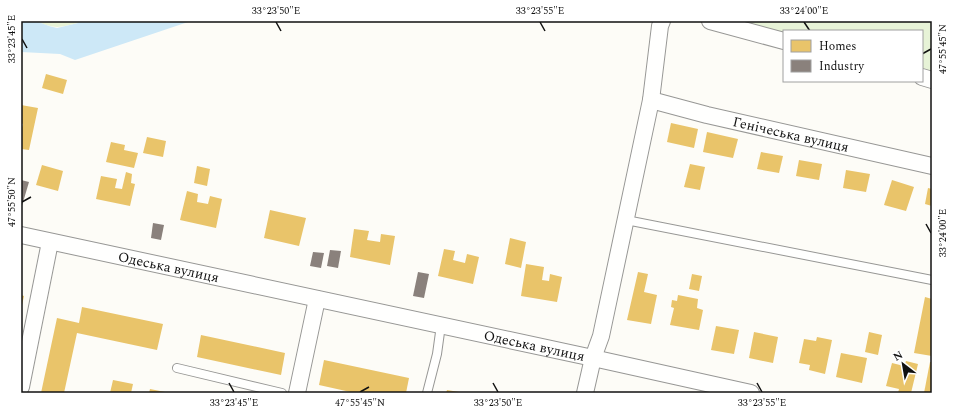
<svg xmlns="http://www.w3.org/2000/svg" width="953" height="414" viewBox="0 0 953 414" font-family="Spectral,serif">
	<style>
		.green { fill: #e7f3d7 }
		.water { fill: #cde8f7 }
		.homes { fill: #e9c46a }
		.industry { fill: #8a817c }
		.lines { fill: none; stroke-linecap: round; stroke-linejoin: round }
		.service-casing { stroke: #979795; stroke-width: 10 }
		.minor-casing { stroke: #979795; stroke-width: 18 }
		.service { stroke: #fffffe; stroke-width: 8 }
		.minor { stroke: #fffffe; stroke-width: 16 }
		.ticks { fill: none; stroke: #111; stroke-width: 1.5 }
		.labels { text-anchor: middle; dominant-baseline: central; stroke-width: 4; stroke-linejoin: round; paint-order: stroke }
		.street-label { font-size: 14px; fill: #111; stroke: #fff }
		.neatline { fill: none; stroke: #111; stroke-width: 1.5 }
		.ticks-label { font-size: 10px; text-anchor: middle; fill: #111 }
	</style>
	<rect width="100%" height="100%" fill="#fdfcf7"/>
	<g class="green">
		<path d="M36 21H78V23C58 28 55 29 36 21Z"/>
		<polygon points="736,21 932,21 932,73 922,71 922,31 784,31 784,34"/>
	</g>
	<polygon class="water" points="21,21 36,21 49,26 57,28 78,23 78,21 191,21 75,60 60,54 21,52"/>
	<g class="homes">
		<polygon points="46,74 67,80 63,94 42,88"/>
		<polygon points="21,105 38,108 29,150 21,149 21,131 23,124 21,123"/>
		<polygon points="671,123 698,129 694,148 667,142"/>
		<polygon points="707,132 738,139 733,158 703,152"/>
		<polygon points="147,137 166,141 163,157 143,153"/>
		<polygon points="111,142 125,145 124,150 138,153 134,168 106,162"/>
		<polygon points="761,152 783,156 779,173 757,169"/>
		<polygon points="799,160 822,164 819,180 796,176"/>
		<polygon points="690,164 705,167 700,190 684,187"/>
		<polygon points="42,165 63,171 58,191 36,185"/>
		<polygon points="197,166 210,169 207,186 194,183"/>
		<polygon points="846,170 870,174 866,192 843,188"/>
		<polygon points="126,172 132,174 131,183 135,184 130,206 96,199 101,176 117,179 115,188 122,189"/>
		<polygon points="892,180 914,187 906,211 884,205"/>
		<polygon points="928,188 932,189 932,206 925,204"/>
		<polygon points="187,191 198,194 197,202 208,204 210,196 222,199 216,228 180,220"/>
		<polygon points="270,210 306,218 299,246 264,238"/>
		<polygon points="354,229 369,231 367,240 380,242 381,234 395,236 390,265 350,257"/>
		<polygon points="510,238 526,242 521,268 505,264"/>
		<polygon points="444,249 455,251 453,260 465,263 467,254 479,257 473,284 438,276"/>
		<polygon points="526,264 544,267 542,280 549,281 550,274 562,277 557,302 521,296"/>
		<polygon points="638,272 648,274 644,292 657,295 651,324 627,320"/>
		<polygon points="692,274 702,276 699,291 689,289"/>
		<polygon points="21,295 24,296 22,305 21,305"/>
		<polygon points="678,295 698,299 697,308 703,310 699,330 670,325 674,308 671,307 672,300 677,301"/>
		<polygon points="925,297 932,299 931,307 932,307 932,356 914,353"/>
		<polygon points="82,307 163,324 157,350 77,333 64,393 41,393 57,318 79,323"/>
		<polygon points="716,326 739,330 734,354 711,350"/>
		<polygon points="754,332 778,337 773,363 749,358"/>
		<polygon points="869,332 882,335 878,355 865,352"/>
		<polygon points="201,335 285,353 281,375 197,357"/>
		<polygon points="817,337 832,340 825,374 809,370 810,365 799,363 804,339 816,341"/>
		<polygon points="841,353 867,358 862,383 836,377"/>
		<polygon points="324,360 409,378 406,393 355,393 319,385"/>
		<polygon points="906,361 918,364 911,393 898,393 899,389 886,386 892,363 904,366"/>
		<polygon points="930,362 932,362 932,393 924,393"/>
		<polygon points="113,380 133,384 131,393 110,393"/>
		<polygon points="150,389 165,392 165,393 149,393"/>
		<polygon points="447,390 459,392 459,393 446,393"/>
	</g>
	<g class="industry">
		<polygon points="21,180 29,182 21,209"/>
		<polygon points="153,223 164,225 161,240 151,238"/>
		<polygon points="330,250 341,251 338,268 327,266"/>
		<polygon points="313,252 324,253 321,268 310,266"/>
		<polygon points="418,272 429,274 424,298 413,296"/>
	</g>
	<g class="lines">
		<defs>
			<g id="service">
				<polyline points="626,220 932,280"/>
				<polyline points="177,368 282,393"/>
				<polyline points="427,393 437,354 441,325"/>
			</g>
			<g id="minor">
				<polyline points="710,21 784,41"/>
				<polyline points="922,77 932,80"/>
				<path id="s1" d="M651 100 707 115 932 166"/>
				<path id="s2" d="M21 235 593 358 751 393"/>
				<polyline points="21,387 50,242"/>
				<polyline points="297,393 317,299"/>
				<polyline points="585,393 593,358 601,336 651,100 660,26 662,21"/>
			</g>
		</defs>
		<use href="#service" class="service-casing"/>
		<use href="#minor" class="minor-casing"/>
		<use href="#service" class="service"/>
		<use href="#minor" class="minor"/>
	</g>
	<path class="ticks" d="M276 22 281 31M540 22 545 31M804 22 810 31M22 39 27 48M922 54 931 49M22 202 31 197M926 224 931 233M229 383 234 392M493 383 498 392M757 383 762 392M360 392 369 387"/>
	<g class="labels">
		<g class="street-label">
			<text stroke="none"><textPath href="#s1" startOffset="144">Генічеська вулиця</textPath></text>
			<text stroke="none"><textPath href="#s2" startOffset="151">Одеська вулиця</textPath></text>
			<text stroke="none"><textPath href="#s2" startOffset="525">Одеська вулиця</textPath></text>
		</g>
	</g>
	<rect width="953" height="414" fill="none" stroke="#ffffff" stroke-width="44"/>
	<rect x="783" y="30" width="140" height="52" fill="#ffffff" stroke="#a0a0a0"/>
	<rect x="791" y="40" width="20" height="12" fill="#e9c46a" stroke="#a0a0a0"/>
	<text x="819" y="50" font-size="12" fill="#111111">Homes</text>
	<rect x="791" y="60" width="20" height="12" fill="#8a817c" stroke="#a0a0a0"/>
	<text x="819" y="70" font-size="12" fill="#111111">Industry</text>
	<g transform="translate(903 364) rotate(329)" stroke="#ffffff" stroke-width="3" paint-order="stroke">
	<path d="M0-3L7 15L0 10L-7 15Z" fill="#111111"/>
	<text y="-6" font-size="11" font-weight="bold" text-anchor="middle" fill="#111111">N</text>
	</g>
	<rect x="22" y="22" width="909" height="370" class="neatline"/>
	<g class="ticks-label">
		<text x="276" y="14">33°23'50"E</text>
		<text x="540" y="14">33°23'55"E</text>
		<text x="804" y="14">33°24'00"E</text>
		<text transform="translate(11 39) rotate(-90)" y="4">33°23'45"E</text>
		<text transform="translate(942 49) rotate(-90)" y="4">47°55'45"N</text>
		<text transform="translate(11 202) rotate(-90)" y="4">47°55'50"N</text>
		<text transform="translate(942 233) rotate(-90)" y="4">33°24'00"E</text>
		<text x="234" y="406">33°23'45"E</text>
		<text x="360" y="406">47°55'45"N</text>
		<text x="498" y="406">33°23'50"E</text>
		<text x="762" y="406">33°23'55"E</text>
	</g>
</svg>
